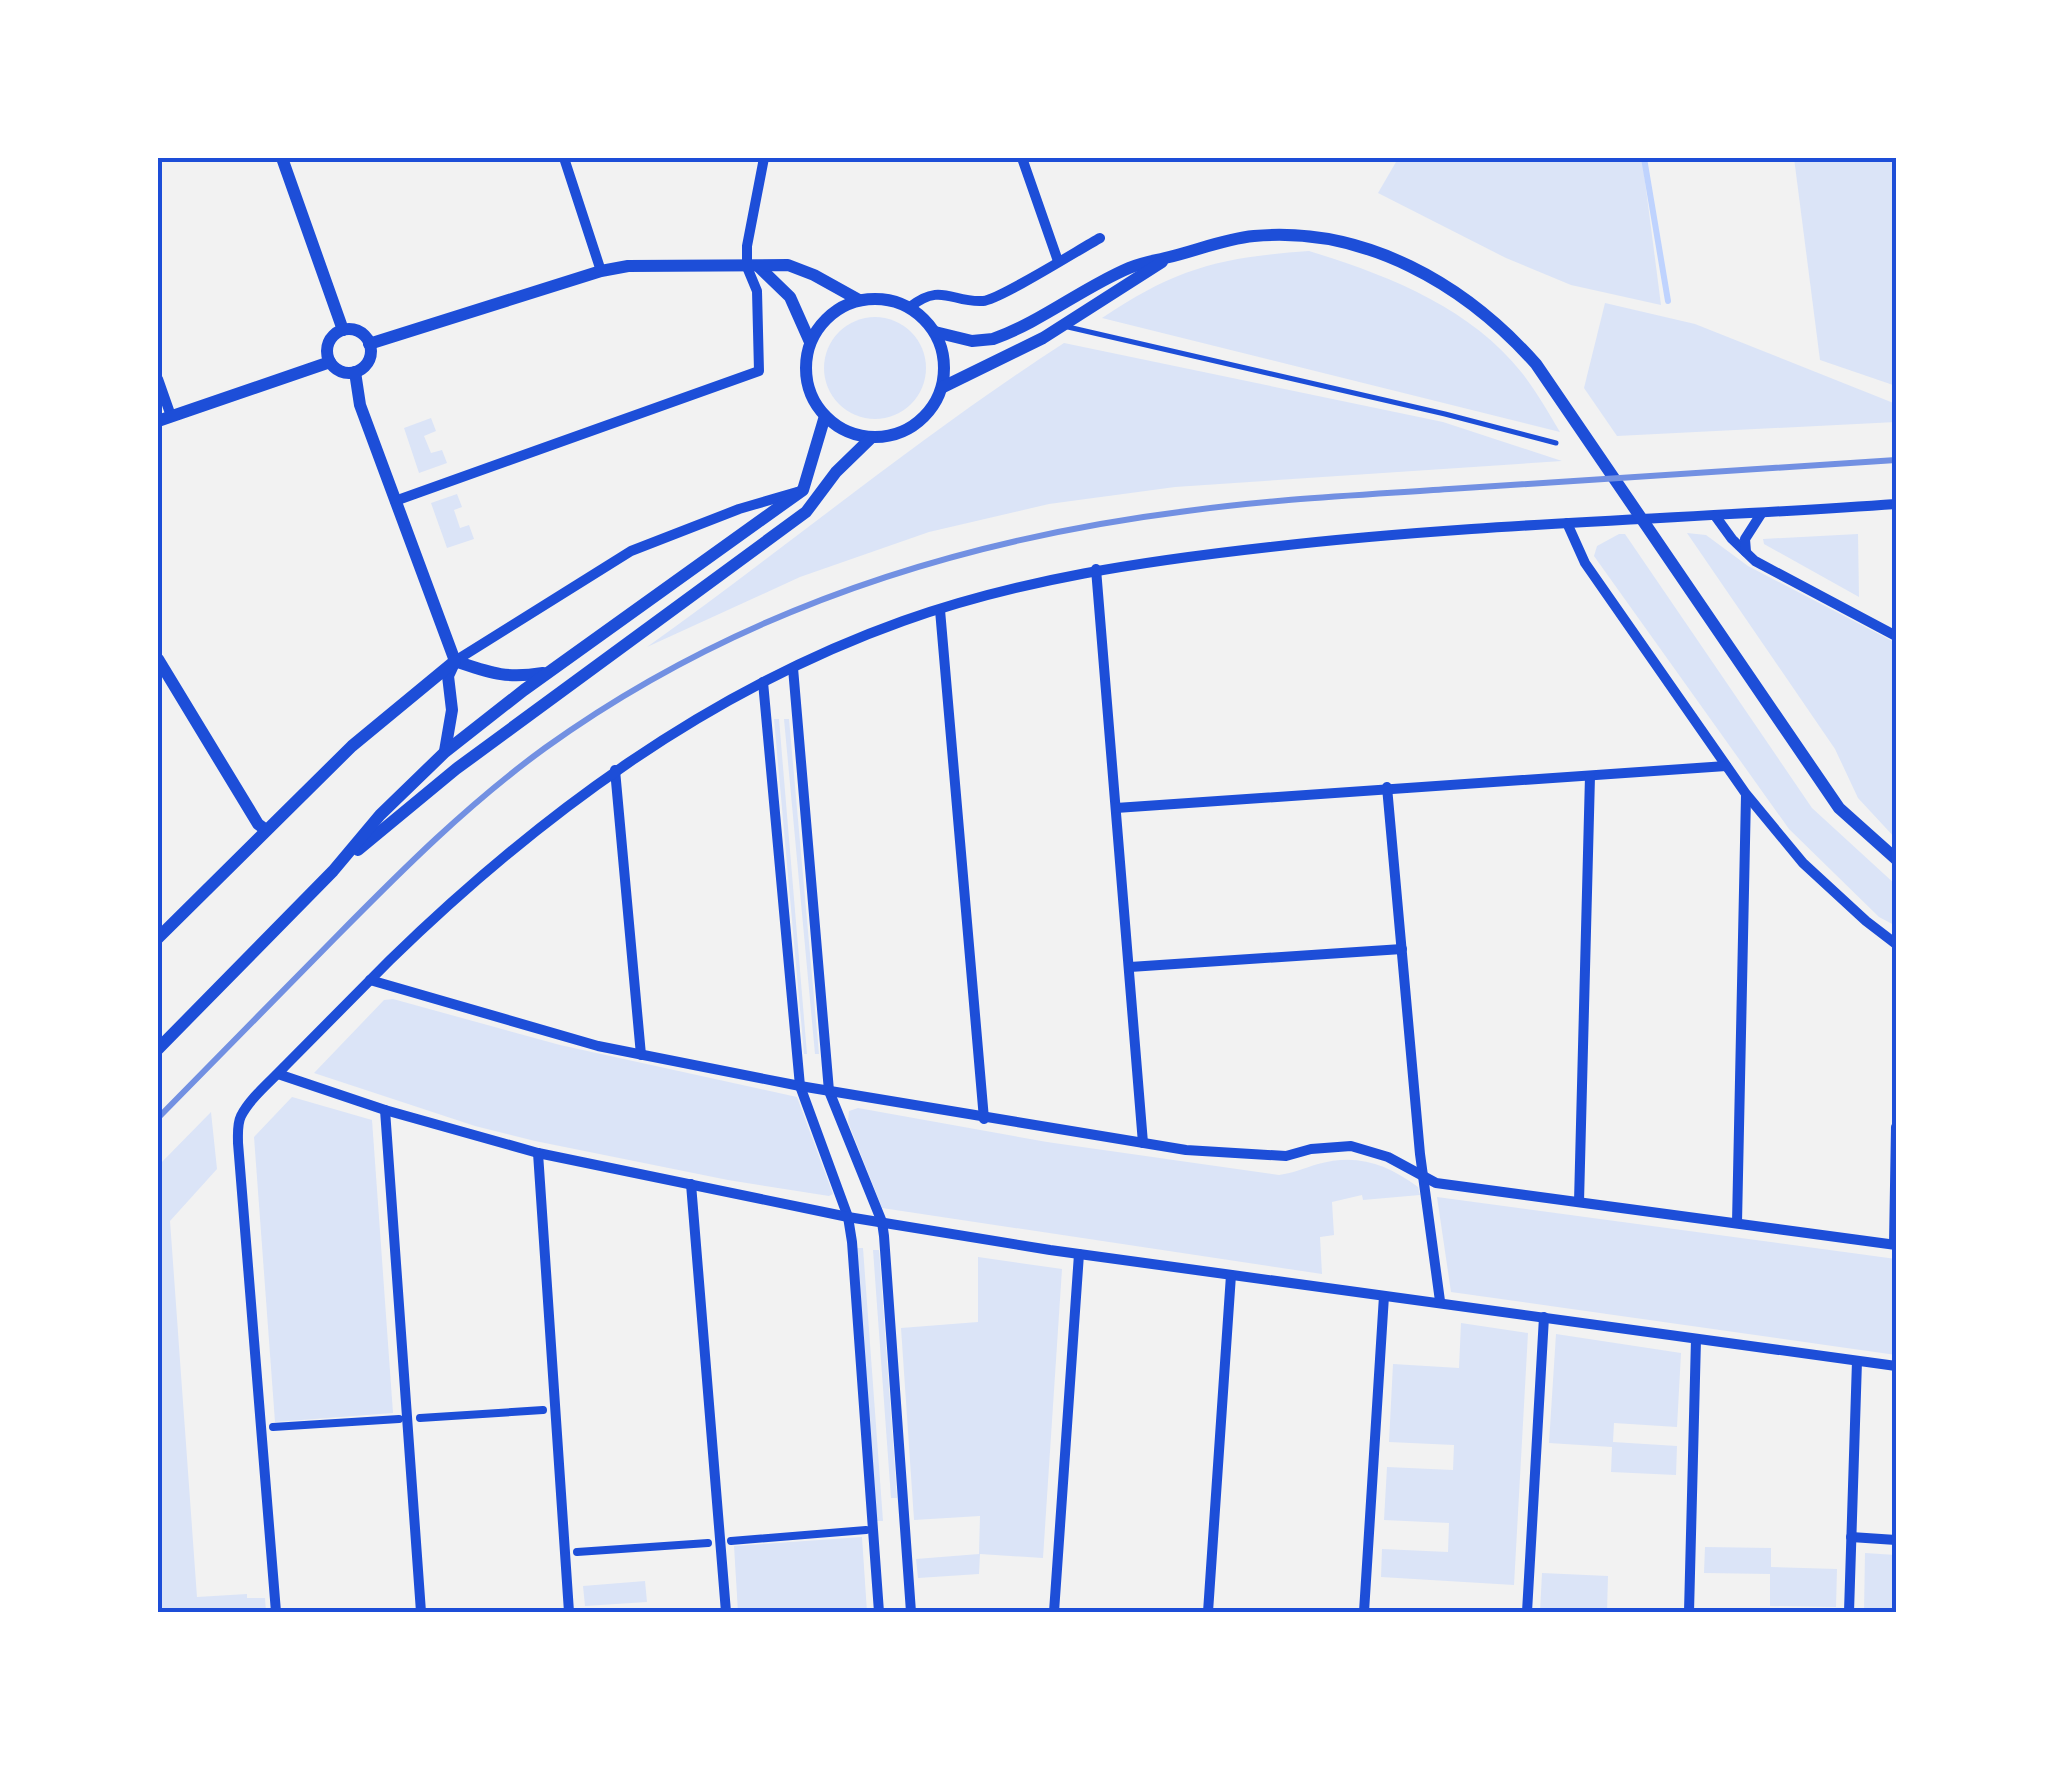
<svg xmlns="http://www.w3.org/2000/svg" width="2054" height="1770" viewBox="0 0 2054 1770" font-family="Rubik,sans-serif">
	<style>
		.green { fill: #dbe4f7 }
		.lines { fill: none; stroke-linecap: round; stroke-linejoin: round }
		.stream { stroke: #bfd3fe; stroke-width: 6 }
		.service { stroke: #1d4ed8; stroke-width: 5 }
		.pedestrian { stroke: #1d4ed8; stroke-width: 8 }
		.minor { stroke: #1d4ed8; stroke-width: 10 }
		.tertiary { stroke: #1d4ed8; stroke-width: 12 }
		.rail { stroke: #7290e2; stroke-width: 6 }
		.neatline { fill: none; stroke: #1d4ed8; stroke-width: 4 }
	</style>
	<rect width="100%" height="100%" fill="#f2f2f2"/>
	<g class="green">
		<polygon points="1414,158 1642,158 1661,305 1571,285 1506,258 1378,193 1396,162"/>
		<polygon points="1794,158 1896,158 1896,386 1820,360"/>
		<path d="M1309 251C1387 275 1470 307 1522 373 1536 391 1548 412 1560 432L1102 318C1176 268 1221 257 1309 251Z"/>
		<polygon points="1605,303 1695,324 1896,404 1896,422 1617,436 1584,388"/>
		<circle cx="875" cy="368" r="51"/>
		<path d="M1064 343 1443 422 1562 461 1175 487 1049 504 929 532 800 577 647 647C787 547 920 436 1064 343Z"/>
		<polygon points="431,418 436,431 424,436 431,453 442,450 447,463 419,473 404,428"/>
		<polygon points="457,494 462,507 454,510 460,528 469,525 474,539 447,548 431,503"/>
		<polygon points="1687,533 1706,535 1748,566 1896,643 1896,839 1858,798 1835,749"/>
		<polygon points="1619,534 1625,534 1812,808 1896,885 1896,926 1879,917 1789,829 1594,556 1597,546"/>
		<polygon points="1858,534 1859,597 1764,544 1763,539"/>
		<polygon points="774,719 779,719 807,1054 804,1054"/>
		<polygon points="784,719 789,719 819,1054 815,1054"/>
		<polygon points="393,999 560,1045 797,1097 833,1194 829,1196 728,1180 535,1141 475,1126 314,1073 384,1000"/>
		<polygon points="292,1097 372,1120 393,1413 275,1422 254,1137"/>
		<path d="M858 1108 1047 1142 1279 1175C1294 1173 1304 1168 1318 1164 1357 1153 1387 1164 1418 1187L1420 1195 1363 1200 1362 1195 1332 1202 1334 1235 1320 1237 1322 1274 882 1208 848 1122 849 1111Z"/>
		<polygon points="211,1112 217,1169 170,1221 197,1597 247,1594 247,1598 265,1598 266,1612 158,1612 158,1166"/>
		<polygon points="1437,1197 1896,1259 1896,1355 1451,1292"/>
		<polygon points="857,1248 863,1248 883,1521 877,1521"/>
		<polygon points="873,1250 879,1250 897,1498 891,1498"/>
		<polygon points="978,1257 1062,1269 1043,1558 980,1554 979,1574 918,1578 916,1559 979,1554 980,1516 914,1520 901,1328 978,1322"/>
		<polygon points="1461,1323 1528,1333 1514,1585 1381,1577 1382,1549 1448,1552 1449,1523 1384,1520 1387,1467 1453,1470 1454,1445 1389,1442 1393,1364 1459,1368"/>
		<polygon points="1556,1334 1681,1353 1677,1427 1614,1423 1613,1442 1677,1446 1676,1475 1611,1472 1612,1447 1549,1443"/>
		<polygon points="862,1537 867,1612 738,1612 734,1546"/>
		<polygon points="1705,1547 1771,1548 1771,1567 1837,1569 1836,1607 1770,1606 1770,1574 1704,1573"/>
		<polygon points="1865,1553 1896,1555 1896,1612 1864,1612"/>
		<polygon points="1542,1573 1608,1576 1607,1612 1540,1612"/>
		<polygon points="645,1581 647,1602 585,1606 583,1586"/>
	</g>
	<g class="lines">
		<polyline class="stream" points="1644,158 1668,301"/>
		<polyline class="service" points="1068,327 1445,414 1556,443"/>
		<g class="pedestrian">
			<polyline points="420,1418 543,1410"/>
			<polyline points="273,1427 399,1419"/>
			<polyline points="731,1541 866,1530"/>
			<polyline points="577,1552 708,1543"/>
		</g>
		<g class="minor">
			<polyline points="564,158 601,271"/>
			<polyline points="1022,158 1058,261"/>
			<path d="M910 307C941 282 952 303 983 301 999 300 1080 249 1100 238"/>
			<polyline points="158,379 171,416"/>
			<polyline points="395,501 759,371 757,291 747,267 747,246 764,158"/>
			<polyline points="1716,517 1732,539 1755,561 1896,636"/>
			<polyline points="1567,523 1585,563 1746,794 1803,863 1866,921 1896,944"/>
			<polyline points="1746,552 1745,539 1761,514"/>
			<polyline points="1096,569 1143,1143"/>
			<polyline points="940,610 984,1119"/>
			<polyline points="455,661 631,551 739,509 797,492"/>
			<polyline points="793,668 829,1091 882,1222 884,1236 911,1612"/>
			<polyline points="763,682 800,1086 848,1217 852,1242 879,1612"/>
			<polyline points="615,770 641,1055"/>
			<polyline points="1387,787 1420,1154 1440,1301"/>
			<polyline points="1116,808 1726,766"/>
			<polyline points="1130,967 1402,949"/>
			<polyline points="370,980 598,1046 800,1086 1186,1150 1286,1156 1311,1149 1351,1146 1388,1157 1436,1183 1896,1245"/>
			<polyline points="278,1074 385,1110 538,1153 848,1217 1050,1250 1896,1366"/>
			<polyline points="385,1110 421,1612"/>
			<polyline points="538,1153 569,1612"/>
			<polyline points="691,1184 726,1612"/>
			<polyline points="1579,1202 1590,776"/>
			<polyline points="1737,1223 1746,795"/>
			<polyline points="1894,1244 1896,1127"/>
			<polyline points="1851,1537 1896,1540"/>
			<path d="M276 1612 238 1143C238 1134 237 1124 241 1116 250 1098 271 1081 285 1066 320 1031 355 995 390 960 538 816 707 691 903 621 1021 579 1145 561 1270 547 1478 523 1688 519 1896 504"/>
			<polyline points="1054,1612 1079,1254"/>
			<polyline points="1208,1612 1231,1275"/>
			<polyline points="1364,1612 1384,1296"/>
			<polyline points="1527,1612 1544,1317"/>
			<polyline points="1689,1612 1696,1339"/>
			<polyline points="1849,1612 1857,1361"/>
		</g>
		<g class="tertiary">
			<polyline points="282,158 343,330"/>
			<polyline points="758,266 790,297 810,342"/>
			<circle cx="875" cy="368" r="69"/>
			<circle cx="349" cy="351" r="22"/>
			<path d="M935 332 972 341 993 339C1041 322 1082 288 1129 268 1141 263 1153 261 1165 258 1196 251 1223 239 1254 236 1365 226 1465 284 1536 364L1839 808 1896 859"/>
			<polyline points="369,344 601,271 628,266 788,265 814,275 859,300"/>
			<polyline points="355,372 360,405 455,661"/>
			<polyline points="943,387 1043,338 1162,262"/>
			<polyline points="158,421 330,362"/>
			<polyline points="158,659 258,824 266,830"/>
			<path d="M455 661C491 673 505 679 543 673"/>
			<polyline points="445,751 452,710 448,676 454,663"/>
			<polyline points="358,850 456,769 806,512 836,472 872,437"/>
			<polyline points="158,938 352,746 455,661"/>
			<polyline points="158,1049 333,871 380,815 445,752 524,690 803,490 825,416"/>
		</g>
		<path class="rail" d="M158 1118C217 1058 276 998 335 938 402 870 468 804 545 748 735 611 956 540 1187 511 1274 499 1362 495 1449 489 1598 479 1747 469 1896 460"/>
	</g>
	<rect width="2054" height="1770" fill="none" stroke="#ffffff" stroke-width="320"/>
	<rect x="160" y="160" width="1734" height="1450" class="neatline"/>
</svg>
